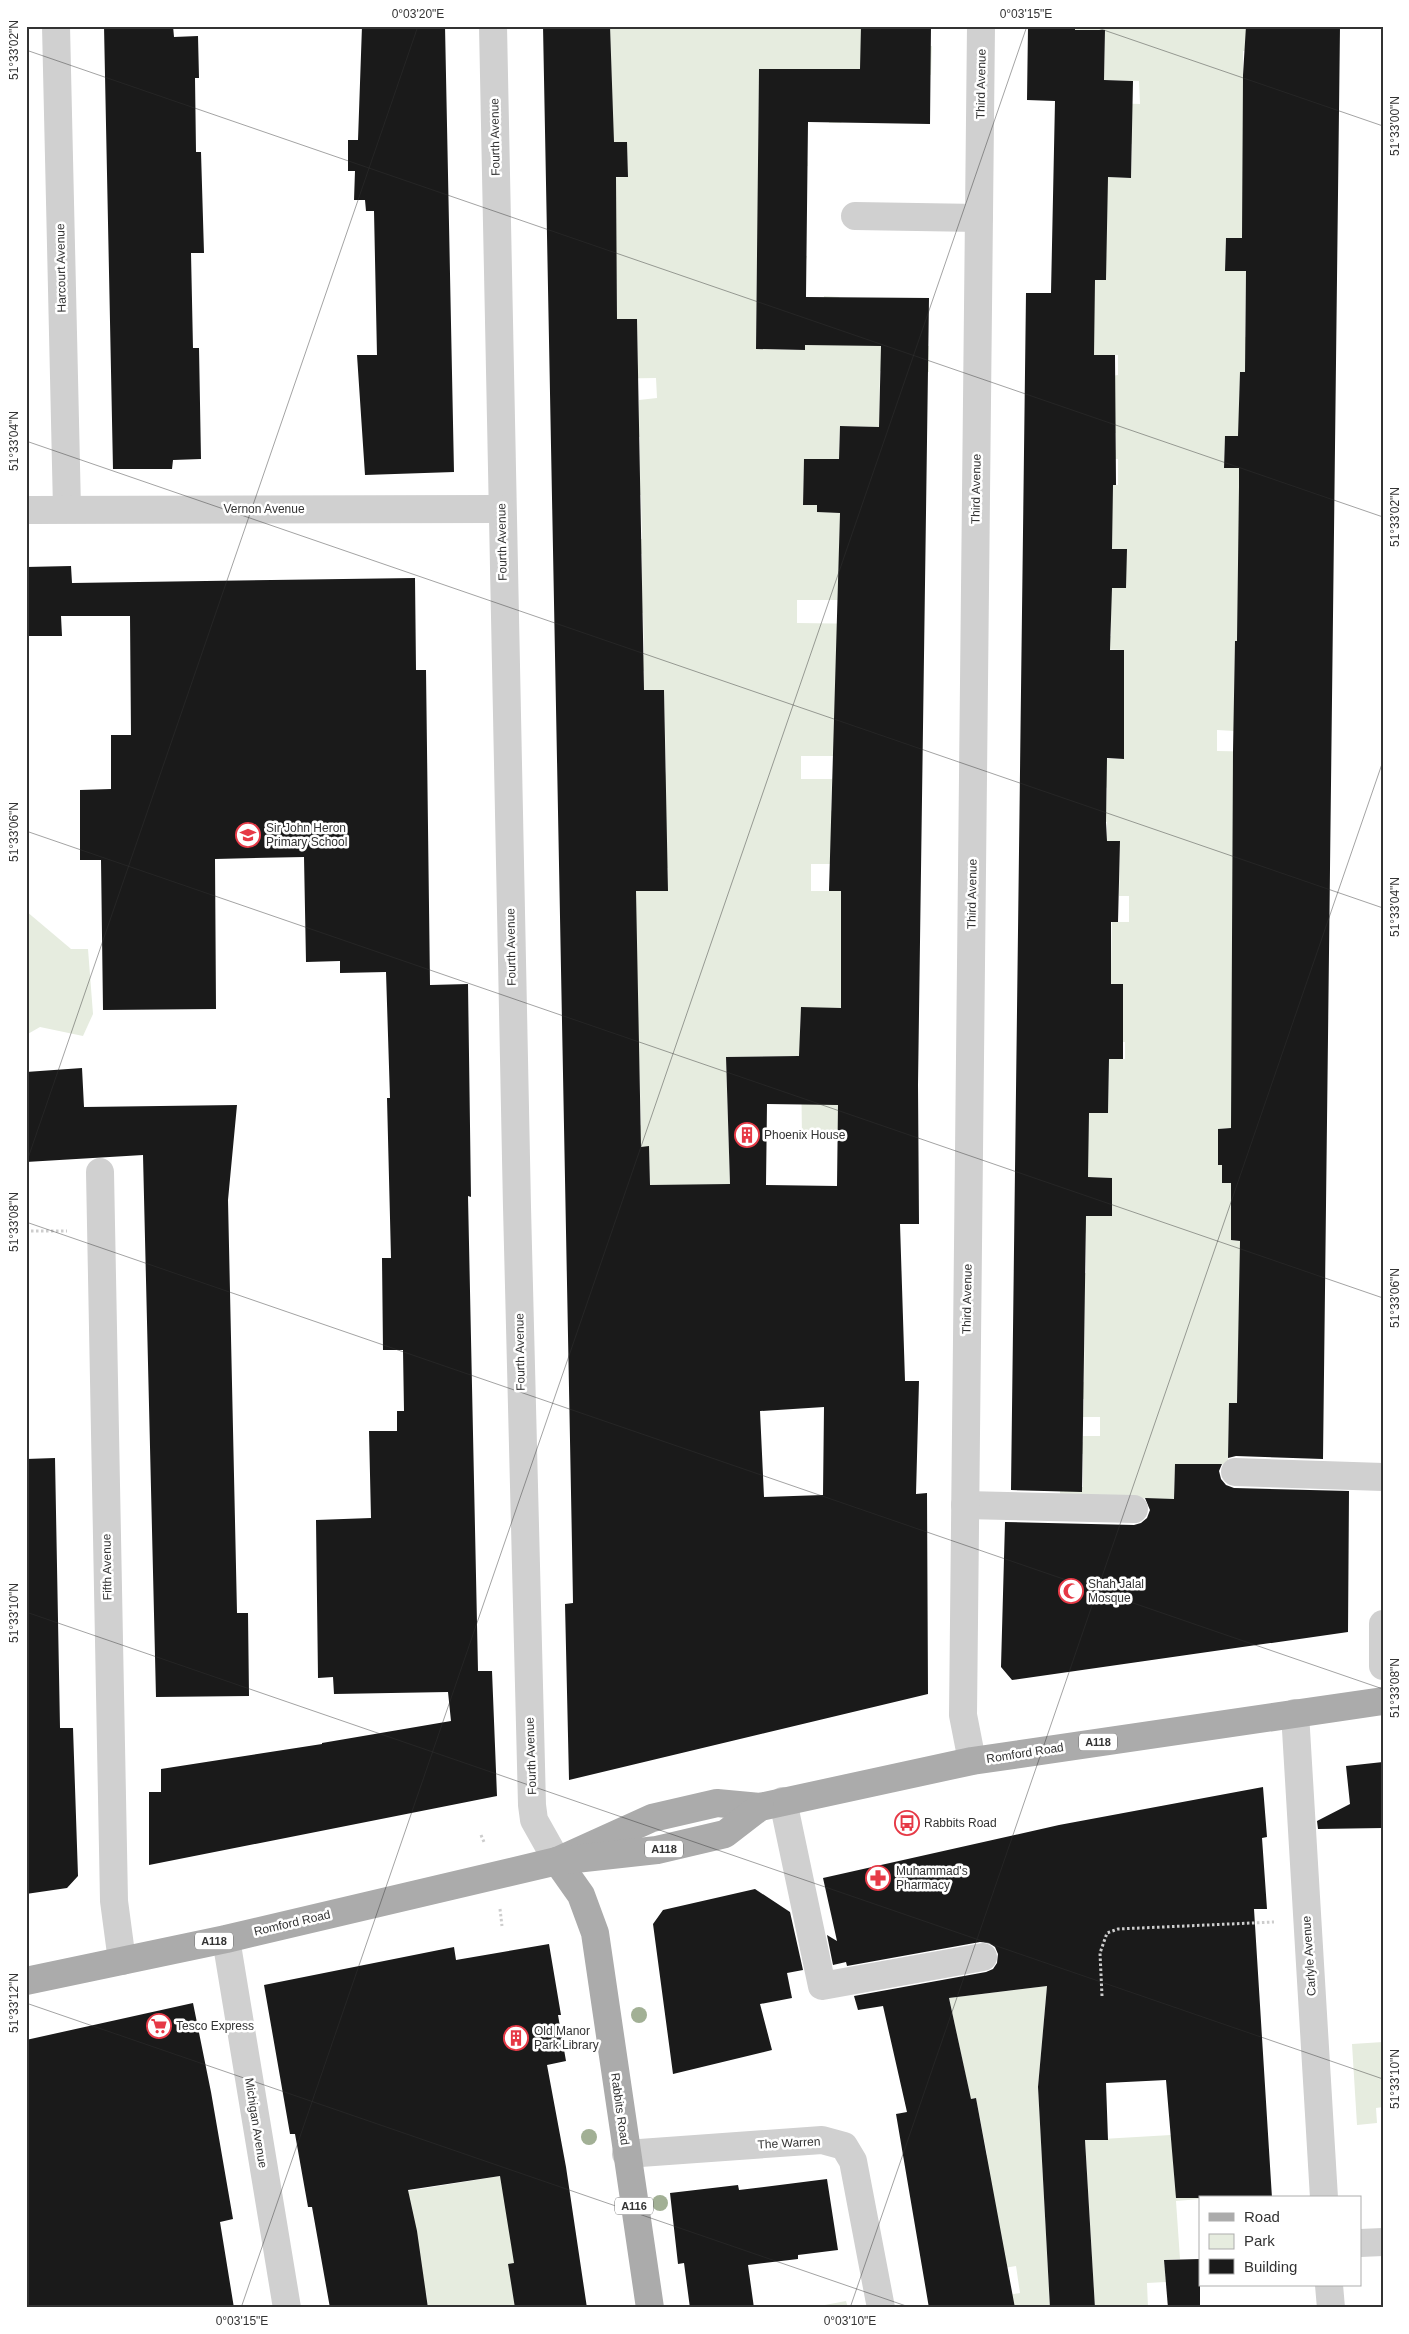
<svg xmlns="http://www.w3.org/2000/svg" width="1409" height="2334" viewBox="0 0 1409 2334" font-family="Helvetica,sans-serif">
	<style>
		.green { fill: #e6ecdf }
		.building { fill: #1a1a1a; fill-rule: evenodd }
		.lines { fill: none; stroke-linecap: round; stroke-linejoin: round }
		.path { stroke: #cdcdcd; stroke-width: 3; stroke-dasharray: 2.5 2.5; stroke-linecap: butt }
		.minor { stroke: #d0d0d0; stroke-width: 28 }
		.major { stroke: #ababab; stroke-width: 28 }
		.tree { fill: #a2b095 }
		.ticks { fill: none; stroke: #333; stroke-width: 1; stroke-opacity: 0.45 }
		.labels { text-anchor: middle; dominant-baseline: central; stroke-width: 5; stroke-linejoin: round; paint-order: stroke }
		.shield { fill: #fff; stroke: #707070; stroke-width: 1 }
		.shield-label { font-size: 11px; font-weight: bold; fill: #333 }
		.street-label { font-size: 12px; fill: #333; stroke: #fff }
		.poi-label { font-size: 12px; fill: #333; stroke: #fff; text-anchor: start }
		.neatline { fill: none; stroke: #333; stroke-width: 2 }
		.ticks-label { font-size: 12px; text-anchor: middle; fill: #333 }
	</style>
	<rect width="100%" height="100%" fill="#fff"/>
	<g class="green">
		<polygon points="623,26 861,26 886,45 932,46 931,75 886,74 841,123 829,123 830,91 759,69 758,159 807,160 808,166 759,166 759,255 807,256 806,260 757,260 756,349 805,350 805,333 823,333 824,296 839,297 838,345 929,346 929,372 880,371 879,427 840,426 839,450 876,460 804,459 803,505 817,505 817,512 878,513 840,523 838,600 797,600 797,623 875,624 834,756 801,756 801,779 832,779 831,810 871,864 811,864 811,891 841,891 867,1008 801,1008 800,1028 844,1084 844,1140 802,1140 801,1056 726,1057 730,1184 650,1190 649,1147 610,1147 641,1125 638,1025 605,891 668,890 668,868 648,868 666,771 664,690 644,690 644,671 600,672 599,656 644,655 643,613 598,614 598,599 642,598 642,554 597,541 642,539 641,495 596,495 596,482 640,481 640,437 595,437 639,420 639,400 657,398 656,378 593,379 638,365 637,319 598,320 617,311 616,258 593,178 628,177 627,142 613,142 611,65 591,28"/>
		<polygon points="1075,26 1246,26 1246,31 1282,50 1243,51 1243,96 1282,96 1274,239 1226,238 1225,271 1246,271 1245,337 1256,337 1255,372 1240,372 1239,422 1279,436 1225,436 1224,467 1239,468 1239,487 1277,488 1275,642 1235,642 1234,731 1217,730 1217,751 1270,752 1232,1128 1218,1129 1218,1165 1222,1165 1231,1183 1231,1240 1241,1241 1238,1385 1242,1403 1229,1403 1228,1460 1278,1465 1175,1464 1174,1499 1060,1497 1060,1488 1083,1487 1083,1454 1058,1453 1058,1442 1083,1442 1083,1436 1100,1436 1100,1417 1083,1417 1084,1399 1059,1398 1059,1382 1084,1382 1085,1288 1060,1287 1060,1272 1086,1273 1086,1233 1062,1216 1112,1216 1112,1178 1088,1177 1088,1113 1108,1113 1109,1059 1125,1059 1125,1042 1090,1041 1123,1004 1122,984 1064,983 1111,970 1112,922 1129,922 1129,896 1119,896 1120,841 1107,841 1107,822 1066,822 1066,808 1106,809 1107,788 1065,758 1123,759 1110,677 1124,677 1124,650 1093,649 1093,636 1111,636 1111,603 1069,549 1113,485 1118,485 1118,459 1069,458 1116,450 1116,433 1093,433 1111,376 1118,375 1118,355 1071,355 1073,300 1108,177 1131,178 1132,144 1055,108 1055,101 1140,104 1139,81 1104,80 1105,30 1075,30"/>
		<polygon points="26,911 71,949 88,949 93,1014 83,1036 40,1027 26,1035"/>
		<polygon points="1047,1986 1038,2087 1050,2308 995,2308 993,2298 1020,2293 1016,2266 1004,2268 969,2159 987,2155 976,2098 907,2112 904,2097 969,2091 949,1998"/>
		<polygon points="1383,2042 1383,2107 1376,2108 1377,2123 1357,2125 1352,2044"/>
		<polygon points="1171,2135 1175,2186 1219,2183 1200,2199 1176,2201 1180,2259 1164,2260 1166,2282 1147,2283 1148,2308 1095,2308 1085,2140"/>
		<polygon points="500,2176 522,2220 515,2308 428,2308 426,2292 411,2294 424,2281 408,2191"/>
		<polygon points="846,2301 848,2308 809,2308"/>
	</g>
	<g class="building">
		<polygon points="104,26 173,26 174,37 198,36 199,78 195,78 196,152 201,152 204,253 191,253 193,348 199,348 201,459 173,460 172,469 113,469"/>
		<polygon points="362,26 445,26 454,472 365,475 357,355 377,355 374,211 366,211 365,200 354,200 355,171 348,171 348,140 358,140"/>
		<path d="M543 26H610L614 142H627L628 177H616L617 319H637L644 690H664L668 891H636L641 1147 649 1146 650 1185 730 1184 726 1057 799 1056 801 1007 841 1008V891H829L840 513 817 512V505H803L804 459H839L840 426 879 427 881 346 805 345V350L756 349 759 69H860L861 26H931L930 124 808 122 806 297 929 298 918 1085 919 1224H900L905 1381H919L916 1494 927 1493 928 1694 569 1780 565 1604 573 1603 572 1545ZM767 1104 838 1105 837 1186 766 1185ZM824 1407 823 1495 764 1497 760 1411Z"/>
		<polygon points="1028,26 1075,26 1075,30 1105,30 1104,80 1133,81 1131,178 1108,177 1106,280 1095,280 1094,355 1115,355 1116,485 1113,485 1112,549 1127,549 1126,588 1112,588 1110,650 1124,650 1124,759 1107,758 1106,822 1107,841 1120,841 1118,922 1111,922 1111,984 1123,984 1123,1059 1109,1059 1108,1113 1089,1113 1088,1177 1112,1178 1112,1216 1086,1216 1082,1492 1011,1490 1026,293 1051,293 1055,101 1027,100"/>
		<polygon points="1246,26 1340,26 1323,1459 1236,1456 1228,1458 1229,1403 1237,1403 1240,1241 1231,1240 1231,1183 1222,1183 1222,1165 1218,1165 1218,1129 1231,1128 1233,751 1235,641 1237,641 1239,487 1239,468 1224,468 1225,436 1238,436 1240,372 1245,372 1246,271 1225,271 1226,238 1242,238 1243,75"/>
		<polygon points="71,566 72,583 415,578 416,670 426,670 430,985 468,984 471,1197 468,1196 478,1671 492,1671 497,1796 149,1865 149,1792 161,1792 161,1769 322,1744 322,1743 451,1721 448,1692 334,1694 333,1677 318,1678 316,1520 371,1518 369,1431 397,1431 397,1411 404,1411 403,1350 383,1350 382,1258 391,1258 387,1098 390,1098 386,972 340,973 340,961 306,962 304,857 215,859 216,1009 103,1010 101,860 80,860 80,790 111,789 111,735 131,735 130,616 61,616 62,636 26,636 26,567"/>
		<polygon points="82,1068 84,1107 237,1105 228,1200 237,1613 248,1613 249,1696 156,1697 143,1155 26,1162 26,1072"/>
		<polygon points="55,1458 60,1728 73,1728 78,1876 67,1888 26,1894 26,1459"/>
		<polygon points="1175,1464 1222,1464 1219,1471 1221,1479 1226,1485 1234,1488 1349,1491 1348,1632 1012,1680 1001,1667 1005,1522 1134,1525 1141,1523 1147,1518 1150,1510 1145,1498 1174,1499"/>
		<polygon points="1383,1762 1383,1828 1318,1829 1317,1821 1350,1804 1346,1766"/>
		<polygon points="1263,1787 1267,1837 1262,1838 1267,1909 1254,1909 1272,2198 1176,2198 1166,2080 1106,2083 1108,2140 1085,2140 1095,2308 1050,2308 1038,2087 1047,1986 949,1998 971,2099 976,2098 1015,2308 929,2308 896,2114 907,2112 883,2006 858,2010 854,1996 986,1972 993,1969 997,1963 998,1954 995,1947 989,1943 980,1942 847,1966 846,1962 833,1965 827,1935 837,1941 823,1878 1059,1825"/>
		<polygon points="755,1889 790,1912 803,1970 787,1973 792,1998 760,2004 772,2050 673,2074 653,1924 663,1910"/>
		<polygon points="549,1944 561,2015 558,2015 566,2061 547,2065 566,2167 587,2308 515,2308 508,2264 514,2263 500,2176 408,2190 417,2231 428,2308 330,2308 312,2207 308,2207 295,2134 290,2134 264,1985 454,1947 456,1960"/>
		<polygon points="193,2003 211,2092 233,2219 220,2222 234,2308 26,2308 26,2040"/>
		<polygon points="827,2179 838,2250 798,2255 798,2259 748,2265 754,2308 690,2308 684,2263 678,2264 670,2193 738,2185 739,2190"/>
		<polygon points="1200,2259 1200,2308 1168,2308 1164,2260"/>
	</g>
	<g class="lines">
		<g class="path">
			<polyline points="26,1231 67,1231"/>
			<polyline points="481,1835 484,1842"/>
			<polyline points="500,1909 502,1926"/>
			<polyline points="1102,1996 1100,1953 1107,1933 1118,1929 1274,1922"/>
		</g>
		<g class="minor">
			<polyline points="56,26 67,509"/>
			<polyline points="493,26 517,1207 532,1805 534,1820 557,1861"/>
			<polyline points="855,216 979,218"/>
			<polyline points="26,510 501,509"/>
			<polyline points="100,1172 114,1901 122,1961"/>
			<polyline points="1235,1472 1383,1477"/>
			<polyline points="965,1505 1134,1509"/>
			<polyline points="1383,1624 1383,1666"/>
			<polyline points="1295,1713 1324,2198"/>
			<polyline points="972,1761 963,1715 981,26"/>
			<polyline points="783,1801 822,1986 983,1957"/>
			<polyline points="226,1939 287,2308"/>
			<polyline points="626,2154 822,2140 844,2146 853,2161 881,2308"/>
			<polyline points="1360,2243 1383,2242"/>
			<polyline points="1329,2285 1331,2308"/>
		</g>
		<g class="major">
			<polyline points="557,1861 652,1818 717,1803 760,1807 972,1761 1383,1701"/>
			<polyline points="557,1861 581,1895 595,1933 650,2308"/>
			<polyline points="26,1981 226,1939 557,1861 657,1850 725,1834 760,1807"/>
		</g>
	</g>
	<g class="tree">
		<circle cx="639" cy="2015" r="8"/>
		<circle cx="589" cy="2137" r="8"/>
		<circle cx="660" cy="2203" r="8"/>
	</g>
	<path class="ticks" d="M1092 26 1383 126M26 50 1383 517M26 441 1383 908M26 831 1383 1298M26 1164 418 26M26 1222 1383 1689M26 1612 1383 2079M26 2003 912 2308M241 2308 1027 26M850 2308 1383 761"/>
	<defs>
		<symbol id="school-ring" viewBox="-11 -11 22 22"><circle r="9.5" fill="#fff" stroke="#e63946" stroke-width="1.5"/><path d="M0-5L7-2L0 1L-7-2ZM-4 1L0 2.5L4 1V4Q0 6-4 4Z" fill="#e63946"/></symbol>
		<symbol id="building-ring" viewBox="-11 -11 22 22"><circle r="9.5" fill="#fff" stroke="#e63946" stroke-width="1.5"/><path d="M-4-6H4V6H1V3H-1V6H-4ZM-2.5-4.3h1.7v1.8h-1.7ZM.8-4.3h1.7v1.8H.8ZM-2.5-1h1.7V.8h-1.7ZM.8-1h1.7V.8H.8Z" fill="#e63946"/></symbol>
		<symbol id="mosque-ring" viewBox="-11 -11 22 22"><circle r="9.5" fill="#fff" stroke="#e63946" stroke-width="1.5"/><path d="M3.5-4.9A6 6 0 1 0 3.5 4.9A5 5 0 1 1 3.5-4.9Z" fill="#e63946"/></symbol>
		<symbol id="bus-ring" viewBox="-11 -11 22 22"><circle r="9.5" fill="#fff" stroke="#e63946" stroke-width="1.5"/><path d="M-5-6H5V4H4V6H2V4H-2V6H-4V4H-5ZM-3.5-4V0h7V-4ZM-3.5 1.2v1.5H-2V1.2ZM2 1.2v1.5H3.5V1.2Z" fill="#e63946"/></symbol>
		<symbol id="pharmacy-ring" viewBox="-11 -11 22 22"><circle r="9.5" fill="#fff" stroke="#e63946" stroke-width="1.5"/><path d="M-2-6h4v4h4v4h-4v4h-4v-4h-4v-4h4Z" fill="#e63946"/></symbol>
		<symbol id="supermarket-ring" viewBox="-11 -11 22 22"><circle r="9.5" fill="#fff" stroke="#e63946" stroke-width="1.5"/><path d="M-6-5.5h2.5l.6 2H6L4.5 2H-2.5L-4.4-4H-6ZM-1.5 3.2a1.3 1.3 0 1 0 .1 0ZM3 3.2a1.3 1.3 0 1 0 .1 0Z" fill="#e63946"/></symbol>
	</defs>
	<g fill-rule="evenodd">
		<use href="#school-ring" x="234" y="821" width="28" height="28"/>
		<use href="#building-ring" x="733" y="1121" width="28" height="28"/>
		<use href="#mosque-ring" x="1057" y="1577" width="28" height="28"/>
		<use href="#bus-ring" x="893" y="1809" width="28" height="28"/>
		<use href="#pharmacy-ring" x="864" y="1864" width="28" height="28"/>
		<use href="#supermarket-ring" x="145" y="2012" width="28" height="28"/>
		<use href="#building-ring" x="502" y="2024" width="28" height="28"/>
	</g>
	<g class="labels">
		<g class="shield">
			<rect x="1079" y="1733.5" width="38" height="17" rx="4"/>
			<rect x="645" y="1840.5" width="38" height="17" rx="4"/>
			<rect x="195" y="1932.5" width="38" height="17" rx="4"/>
			<rect x="615" y="2197.5" width="38" height="17" rx="4"/>
		</g>
		<g class="shield-label">
			<text x="1098" y="1742">A118</text>
			<text x="664" y="1849">A118</text>
			<text x="214" y="1941">A118</text>
			<text x="634" y="2206">A116</text>
		</g>
		<g class="street-label">
			<text transform="translate(981 84) rotate(-89)">Third Avenue</text>
			<text transform="translate(495 137) rotate(-91)">Fourth Avenue</text>
			<text transform="translate(61 268) rotate(-91)">Harcourt Avenue</text>
			<text transform="translate(976 489) rotate(-89)">Third Avenue</text>
			<text x="264" y="509">Vernon Avenue</text>
			<text transform="translate(502 542) rotate(-91)">Fourth Avenue</text>
			<text transform="translate(972 894) rotate(-89)">Third Avenue</text>
			<text transform="translate(511 947) rotate(-91)">Fourth Avenue</text>
			<text transform="translate(967 1299) rotate(-89)">Third Avenue</text>
			<text transform="translate(520 1352) rotate(-91)">Fourth Avenue</text>
			<text transform="translate(107 1567) rotate(-91)">Fifth Avenue</text>
			<text transform="translate(1025 1753) rotate(-9)">Romford Road</text>
			<text transform="translate(531 1756) rotate(-92)">Fourth Avenue</text>
			<text transform="translate(292 1923) rotate(-13)">Romford Road</text>
			<text transform="translate(1309 1956) rotate(-94)">Carlyle Avenue</text>
			<text transform="translate(620 2109) rotate(82)">Rabbits Road</text>
			<text transform="translate(256 2123) rotate(81)">Michigan Avenue</text>
			<text transform="translate(789 2143) rotate(-3)">The Warren</text>
		</g>
		<g class="poi-label">
			<text x="266" y="828">Sir John Heron<tspan x="266" dy="14">Primary School</tspan></text>
			<text x="764" y="1135">Phoenix House</text>
			<text x="1088" y="1584">Shah Jalal<tspan x="1088" dy="14">Mosque</tspan></text>
			<text x="924" y="1823">Rabbits Road</text>
			<text x="896" y="1871">Muhammad's<tspan x="896" dy="14">Pharmacy</tspan></text>
			<text x="176" y="2026">Tesco Express</text>
			<text x="534" y="2031">Old Manor<tspan x="534" dy="14">Park Library</tspan></text>
		</g>
	</g>
	<rect width="1409" height="2334" fill="none" stroke="#ffffff" stroke-width="55"/>
	<rect x="1199" y="2196" width="162" height="90" fill="#ffffff" stroke="#adadad"/>
	<rect x="1209" y="2213" width="25" height="8" fill="#ababab" stroke="#adadad"/>
	<text x="1244" y="2222" font-size="15" fill="#333333">Road</text>
	<rect x="1209" y="2234" width="25" height="15" fill="#e6ecdf" stroke="#adadad"/>
	<text x="1244" y="2246" font-size="15" fill="#333333">Park</text>
	<rect x="1209" y="2259" width="25" height="15" fill="#1a1a1a" stroke="#adadad"/>
	<text x="1244" y="2272" font-size="15" fill="#333333">Building</text>
	<rect x="28" y="28" width="1354" height="2278" class="neatline"/>
	<g class="ticks-label">
		<text x="418" y="18">0°03'20"E</text>
		<text x="1026" y="18">0°03'15"E</text>
		<text transform="translate(14 50) rotate(-90)" y="4">51°33'02"N</text>
		<text transform="translate(1395 126) rotate(-90)" y="4">51°33'00"N</text>
		<text transform="translate(14 441) rotate(-90)" y="4">51°33'04"N</text>
		<text transform="translate(1395 517) rotate(-90)" y="4">51°33'02"N</text>
		<text transform="translate(14 832) rotate(-90)" y="4">51°33'06"N</text>
		<text transform="translate(1395 907) rotate(-90)" y="4">51°33'04"N</text>
		<text transform="translate(14 1222) rotate(-90)" y="4">51°33'08"N</text>
		<text transform="translate(1395 1298) rotate(-90)" y="4">51°33'06"N</text>
		<text transform="translate(14 1613) rotate(-90)" y="4">51°33'10"N</text>
		<text transform="translate(1395 1688) rotate(-90)" y="4">51°33'08"N</text>
		<text transform="translate(14 2003) rotate(-90)" y="4">51°33'12"N</text>
		<text transform="translate(1395 2079) rotate(-90)" y="4">51°33'10"N</text>
		<text x="242" y="2325">0°03'15"E</text>
		<text x="850" y="2325">0°03'10"E</text>
	</g>
</svg>
